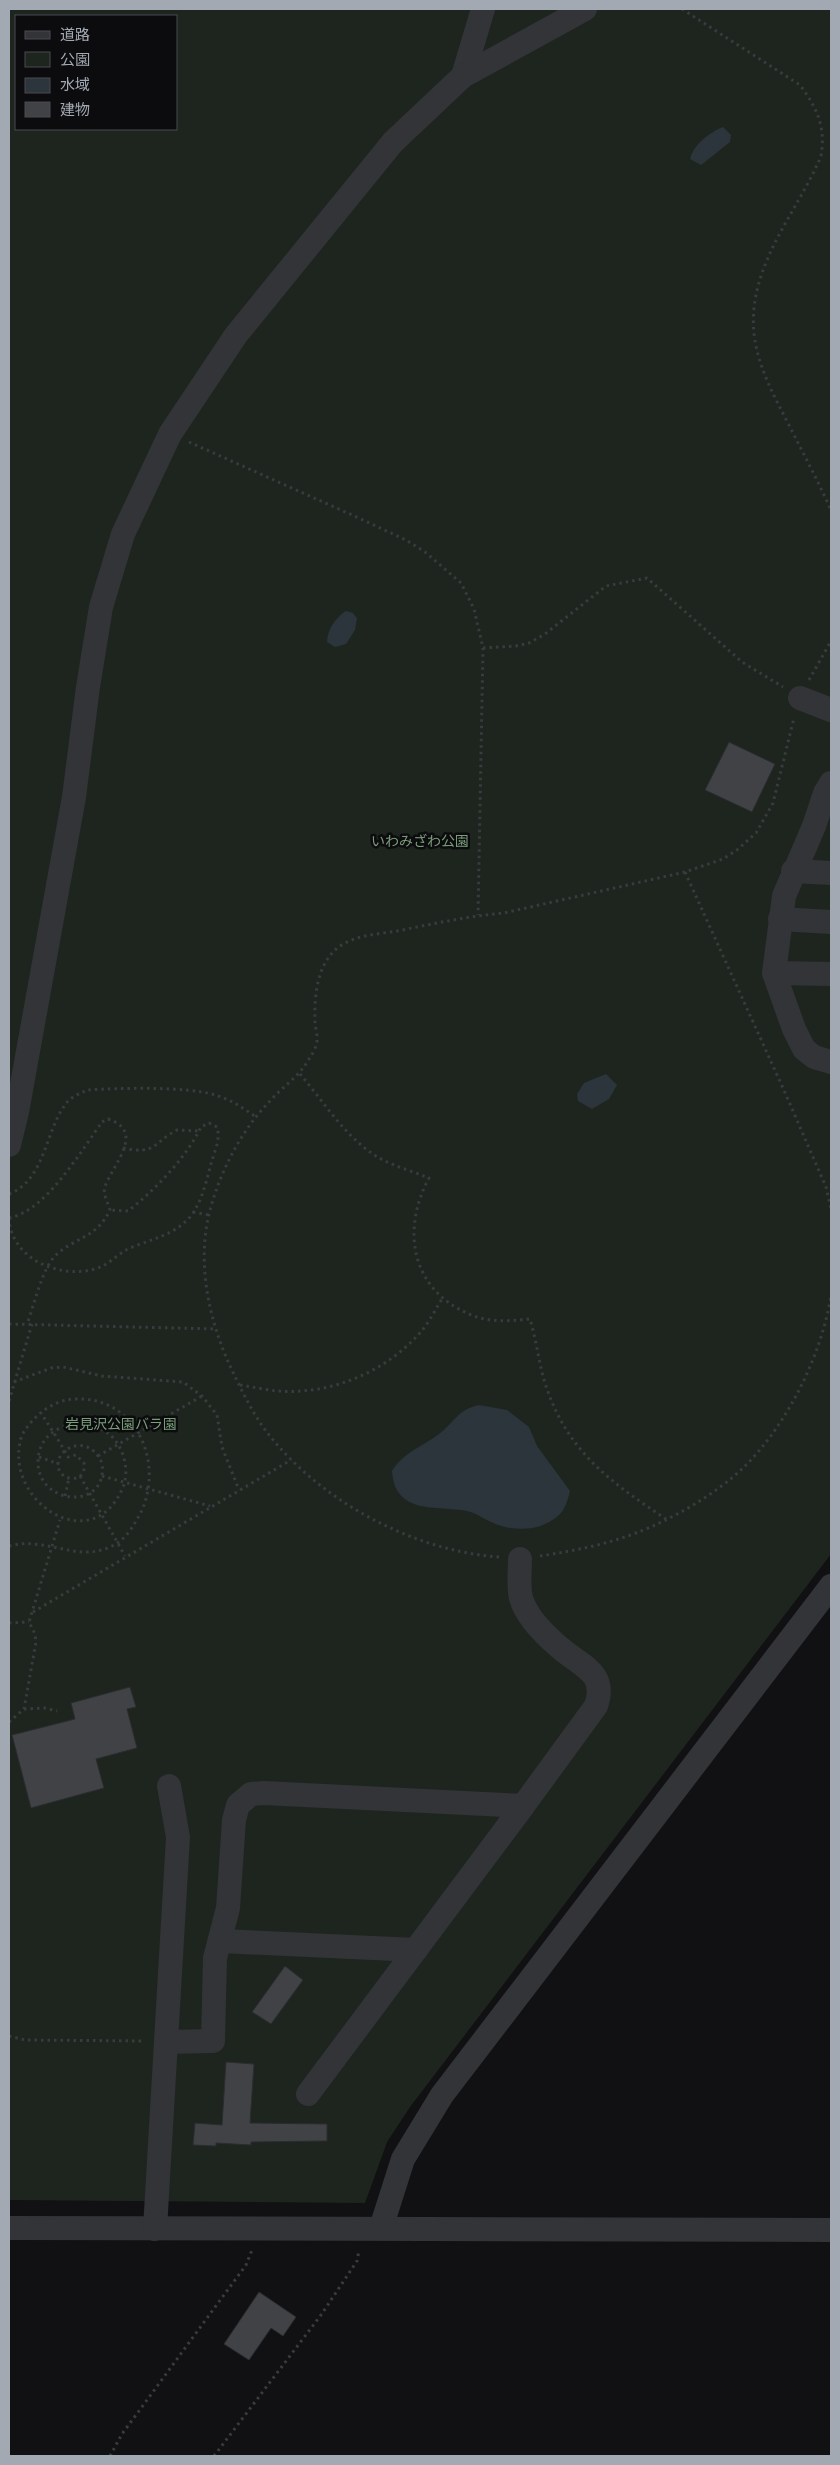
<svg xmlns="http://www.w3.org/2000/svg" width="840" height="2465" viewBox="0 0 840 2465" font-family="'Work Sans','Noto Sans JP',sans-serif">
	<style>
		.green { fill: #1e251e; fill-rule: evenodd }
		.water { fill: #2b353b }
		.building { fill: #404246; stroke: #2b2c2f }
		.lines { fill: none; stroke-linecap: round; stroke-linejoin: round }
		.path { stroke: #383b3f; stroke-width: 3; stroke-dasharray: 2.5 4; stroke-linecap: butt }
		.minor { stroke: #323438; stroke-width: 24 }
		.labels { text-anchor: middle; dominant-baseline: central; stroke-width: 5; stroke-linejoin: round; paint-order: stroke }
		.park-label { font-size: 14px; fill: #7a9e7a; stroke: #0c0c0e }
	</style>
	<rect width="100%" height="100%" fill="#111113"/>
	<path class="green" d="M9 9H831V1554L410 2107 387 2142 365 2203 9 2200ZM16 16H176V129H16Z"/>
	<g class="water">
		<path d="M723 127 731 135 730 142 701 165 690 159C693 145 710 132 723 127Z"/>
		<path d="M346 611 353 613 357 618 355 630 346 644 335 647 327 642C327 630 336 617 346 611Z"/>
		<polygon points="606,1074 617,1085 609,1099 592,1109 578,1101 577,1094 584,1083"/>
		<path d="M479 1405 507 1410 529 1427 537 1446 570 1491C568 1499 565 1510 559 1515 541 1532 512 1532 491 1522 482 1518 476 1513 467 1511 438 1505 395 1516 392 1471 404 1452 422 1447 439 1434 455 1422 457 1410 479 1405Z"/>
	</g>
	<g class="building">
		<polygon points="729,742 775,764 752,812 705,790"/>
		<polygon points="130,1687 136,1707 127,1709 137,1748 96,1759 104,1788 31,1808 12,1735 75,1719 71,1703"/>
		<polygon points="285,1966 303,1980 271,2024 252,2012"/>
		<polygon points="226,2062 254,2064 250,2123 327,2124 327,2141 251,2142 251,2145 216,2143 216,2146 193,2145 195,2123 222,2125"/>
		<polygon points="259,2292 296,2317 283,2336 271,2328 249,2360 224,2344"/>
	</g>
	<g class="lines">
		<g class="path">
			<path d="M682 9 800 85C817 108 826 127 821 156 806 192 782 224 767 260 739 327 758 366 789 425 803 453 818 481 831 510"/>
			<polyline points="189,442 361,519 406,540 425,552 461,583 474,609 483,648 478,915"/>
			<polyline points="483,648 516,646 529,643 545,634 606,586 647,578 742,662 783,687"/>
			<polyline points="809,680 831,641"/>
			<polyline points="685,872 783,1088 826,1187 831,1209"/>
			<path d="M300 1074C325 1103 348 1142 383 1160 397 1167 414 1172 429 1178 401 1230 411 1289 469 1314 489 1323 510 1321 530 1319 537 1342 539 1367 547 1389 569 1453 612 1483 666 1519"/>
			<path d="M123 1148C157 1155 152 1143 177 1130L199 1131"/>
			<path d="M9 1194C45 1180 45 1132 65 1105 70 1097 79 1094 87 1090 119 1088 186 1086 215 1095 230 1099 243 1108 256 1117"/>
			<polyline points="193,1212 209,1215"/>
			<path d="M9 1218C11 1259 59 1279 95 1269 109 1265 117 1254 130 1248 152 1239 174 1235 190 1217 202 1202 206 1182 211 1164 214 1152 221 1139 217 1127L209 1123 201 1127C186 1158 155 1190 128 1211L110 1210"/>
			<path d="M9 1218C46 1211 81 1151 102 1122L108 1119C145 1131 115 1162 105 1186L104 1193 110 1210C96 1239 76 1236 55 1256 42 1269 34 1306 27 1324"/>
			<polyline points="9,1324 216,1329"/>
			<polyline points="14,1382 51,1368 63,1367 102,1376 183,1382 202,1396 217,1415 222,1447 239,1490"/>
			<path d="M240 1385C253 1387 266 1390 278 1391 329 1395 383 1373 417 1336 428 1325 435 1310 443 1297"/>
			<polyline points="9,1401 32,1324"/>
			<polyline points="98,1456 202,1396"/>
			<polyline points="39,1457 59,1464"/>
			<polyline points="80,1476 125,1556"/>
			<polyline points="102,1476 210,1506"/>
			<polyline points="65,1496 69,1478"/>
			<path d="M9 1546C17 1544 25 1543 33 1544 61 1546 83 1559 110 1547 122 1542 130 1532 136 1521 168 1471 140 1396 75 1399 52 1400 33 1416 22 1435 0 1500 93 1561 123 1487 129 1472 125 1453 115 1440 93 1413 38 1421 38 1462 38 1506 109 1511 102 1463 85 1425 42 1458 64 1476 67 1478 72 1479 76 1478 83 1476 85 1470 84 1463L76 1455 68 1457C60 1442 50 1427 41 1413"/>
			<path d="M540 1556C573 1551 604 1545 636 1533 671 1520 718 1493 745 1466 788 1423 821 1356 831 1296"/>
			<path d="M499 1557C411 1551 312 1497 261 1424 249 1406 240 1387 231 1368 209 1321 197 1265 209 1214 219 1174 240 1132 269 1102 282 1087 299 1077 309 1059 313 1053 318 1045 317 1037 317 1032 315 1027 315 1022 314 996 317 962 340 946 356 935 379 934 397 931 433 924 468 916 504 913L685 872 723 859 737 850 756 833 773 803 794 718"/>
			<polyline points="33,1612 291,1460"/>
			<polyline points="9,1623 29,1622"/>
			<polyline points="24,1709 45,1708 57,1711"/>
			<polyline points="9,1722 24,1709 36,1642 35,1634 29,1622 60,1520"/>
			<polyline points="9,2036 25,2040 145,2041"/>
			<polyline points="110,2456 122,2434 246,2265 252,2250"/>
			<polyline points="214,2456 321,2315 357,2261 359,2250"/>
		</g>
		<g class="minor">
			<polyline points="463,76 483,9"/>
			<polyline points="800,698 831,710"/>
			<polyline points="831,783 825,793 814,826 784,896 774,973 794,1029 804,1049 814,1057 831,1062"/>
			<polyline points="793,871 831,873"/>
			<polyline points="780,919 831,922"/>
			<polyline points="774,973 831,974"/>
			<polyline points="9,1145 17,1112 74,797 88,687 101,607 123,534 170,434 236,335 393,142 463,76 585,9"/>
			<path d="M520 1559C520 1571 518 1586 521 1598 526 1616 545 1635 559 1647 580 1666 608 1672 596 1706L523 1806"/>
			<polyline points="221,1941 416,1950"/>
			<polyline points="166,2042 213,2041 215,1958 228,1908 234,1820 238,1805 251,1794 264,1793 523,1806 308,2094"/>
			<polyline points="9,2228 831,2230"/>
			<polyline points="381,2228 403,2159 442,2095 831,1586"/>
			<polyline points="155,2229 178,1837 169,1786"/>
		</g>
	</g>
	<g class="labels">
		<g class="park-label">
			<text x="420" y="841">いわみざわ公園</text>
			<text x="121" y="1424">岩見沢公園バラ園</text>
		</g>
	</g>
	<rect width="840" height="2465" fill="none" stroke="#a3a9b3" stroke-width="20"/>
	<rect x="15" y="15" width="162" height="115" fill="#0c0c0e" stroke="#484b50"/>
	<rect x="25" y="31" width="25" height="8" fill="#323438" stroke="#484b50"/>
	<text x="60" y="40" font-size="15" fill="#a3a9b3">道路</text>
	<rect x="25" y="52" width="25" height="15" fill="#1e251e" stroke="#484b50"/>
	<text x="60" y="65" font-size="15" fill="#a3a9b3">公園</text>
	<rect x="25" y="78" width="25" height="15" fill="#2b353b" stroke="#484b50"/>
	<text x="60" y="90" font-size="15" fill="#a3a9b3">水域</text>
	<rect x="25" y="102" width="25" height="15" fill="#404246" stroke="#484b50"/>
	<text x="60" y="115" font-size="15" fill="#a3a9b3">建物</text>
</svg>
